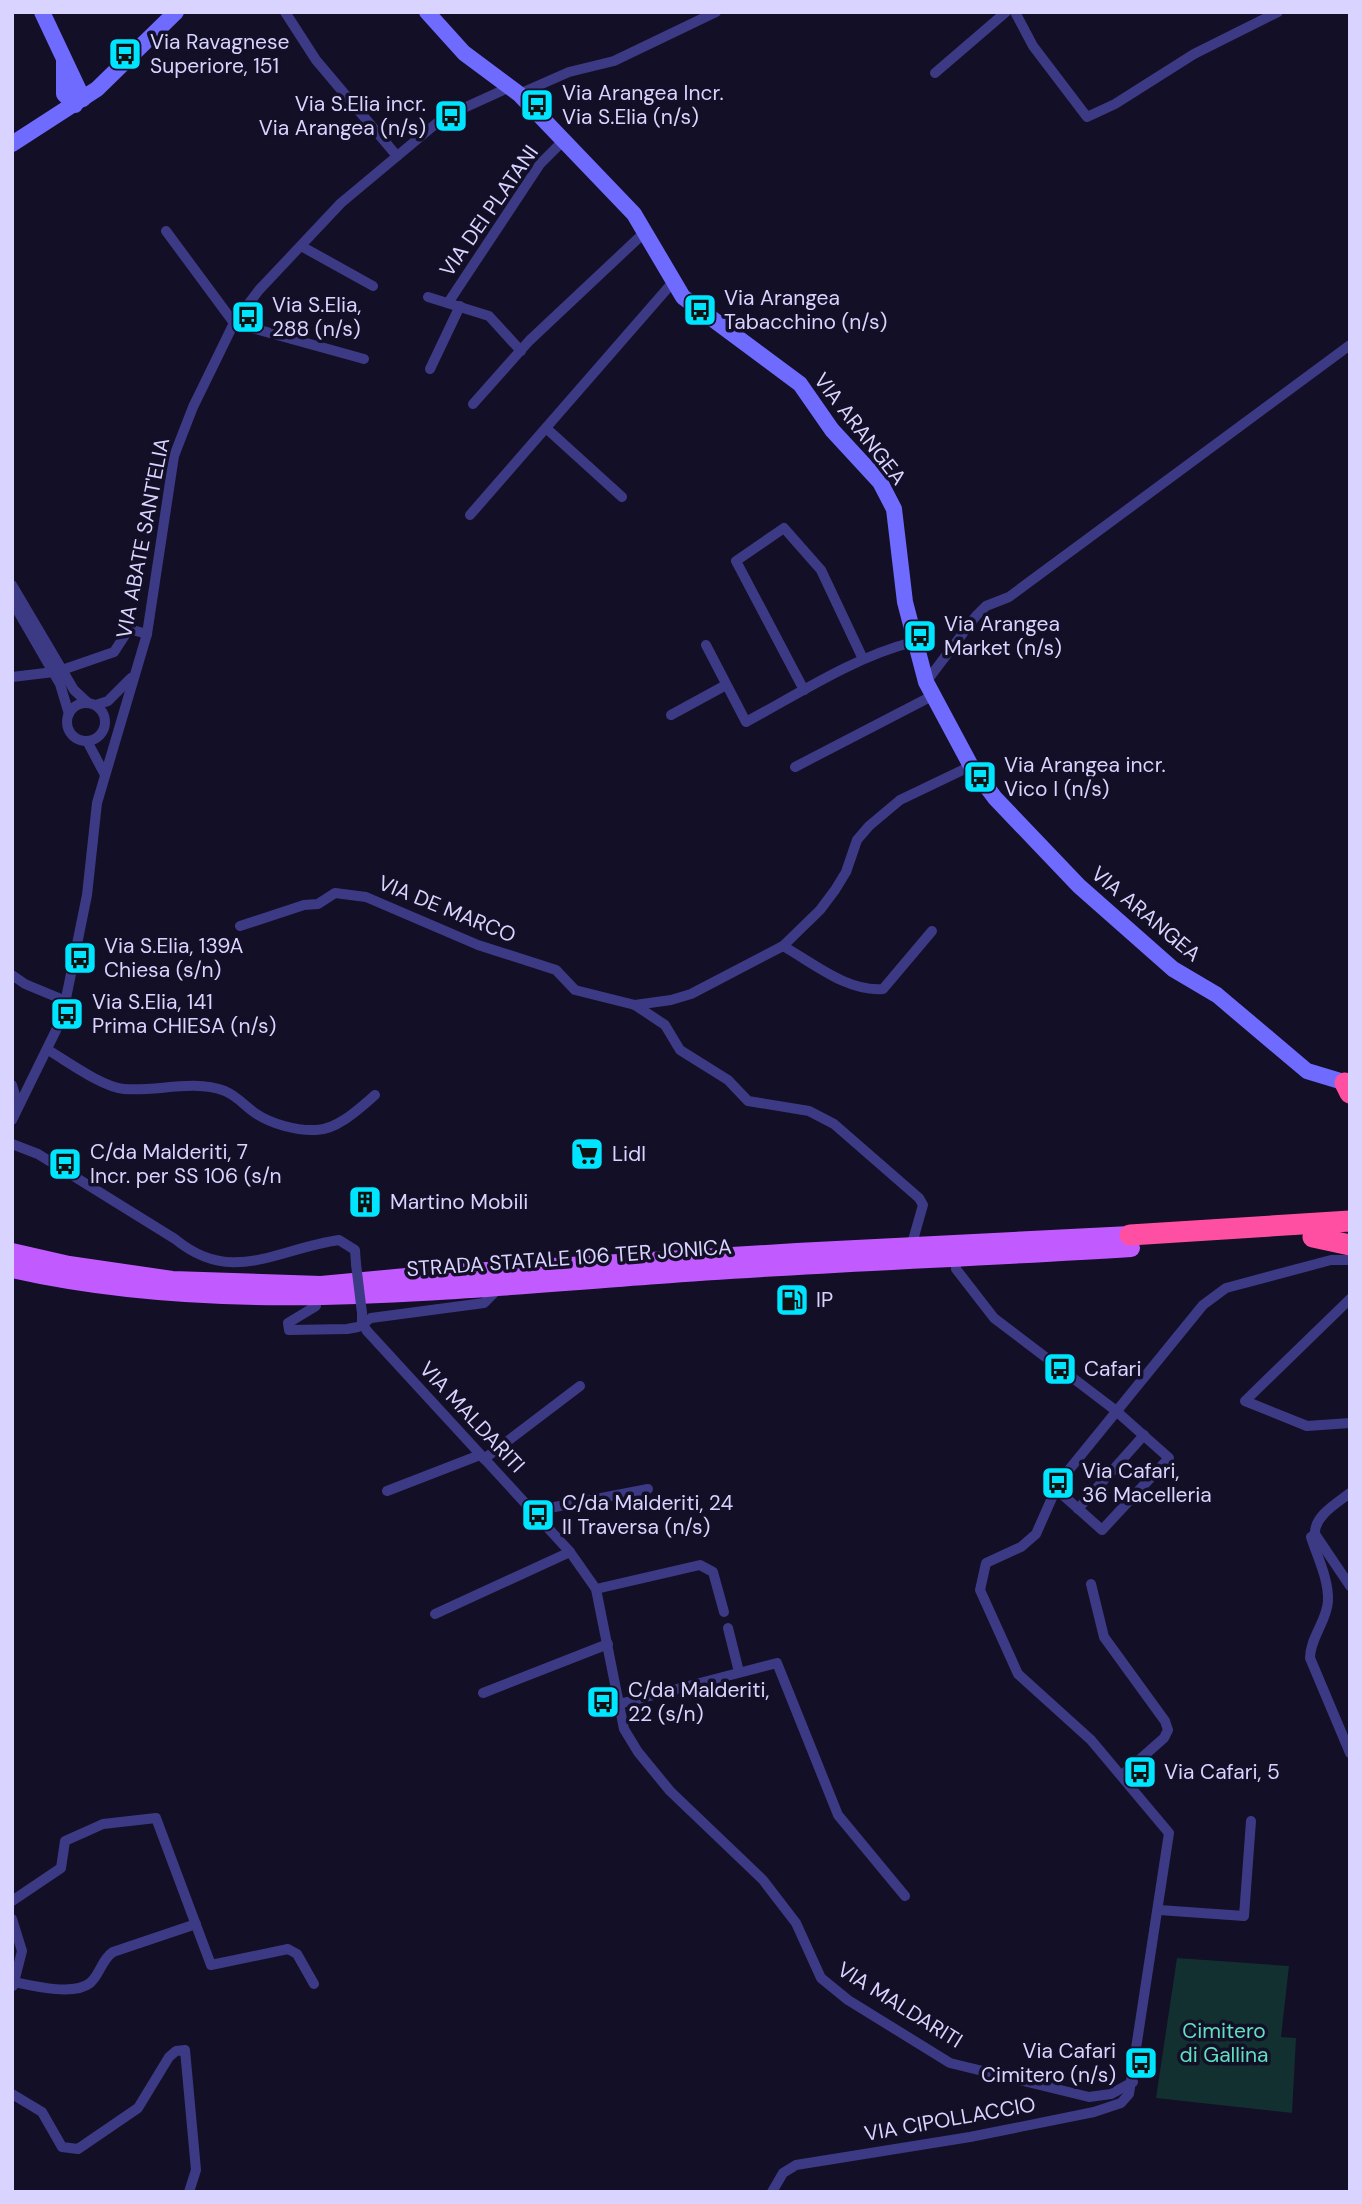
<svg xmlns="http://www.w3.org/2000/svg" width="1362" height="2204" viewBox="0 0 1362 2204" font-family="'DM Sans',sans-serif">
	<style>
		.green { fill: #12302f }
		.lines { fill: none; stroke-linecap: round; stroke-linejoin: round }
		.street { stroke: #3d3a85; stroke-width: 10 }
		.secondary { stroke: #6f6bff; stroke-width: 16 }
		.primary { stroke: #c25bff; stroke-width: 18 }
		.highway { stroke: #ff4fa3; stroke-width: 21 }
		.street-bridge { stroke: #3d3a85; stroke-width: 10 }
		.labels { text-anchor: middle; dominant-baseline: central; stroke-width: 7; stroke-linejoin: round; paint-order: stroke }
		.poi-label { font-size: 21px; fill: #d9d4ff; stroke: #130f26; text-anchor: start }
		.street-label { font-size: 21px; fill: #d9d4ff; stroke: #130f26 }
		.park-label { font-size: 21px; fill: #5fe0c0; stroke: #130f26 }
	</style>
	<rect width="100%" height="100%" fill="#130f26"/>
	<polygon class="green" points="1177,1958 1289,1966 1281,2037 1296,2038 1292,2113 1156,2098"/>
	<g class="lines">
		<g class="street">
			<polyline points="285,12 316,60 397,156"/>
			<polyline points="1015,12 1033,46 1087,117 1115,104 1194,54 1278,12"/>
			<polyline points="935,73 1006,12"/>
			<polyline points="519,94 569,72 614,61 716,12"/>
			<polyline points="166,231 234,323 364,359"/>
			<polyline points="301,246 373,286"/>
			<polyline points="428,297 489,316 521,351"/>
			<polyline points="448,303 540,164 563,141"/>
			<polyline points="430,369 460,306"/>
			<polyline points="473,404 529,341 646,231"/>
			<polyline points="546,428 622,497"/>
			<polyline points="470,515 673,282"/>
			<polyline points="12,585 74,690 87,702"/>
			<polyline points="12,601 60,684 69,714"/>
			<path d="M706 645 746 722C800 693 854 657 913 642"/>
			<polyline points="62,670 114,652 129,629 147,634"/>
			<polyline points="12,677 54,672"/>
			<polyline points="926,682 976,616 986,606 1009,597 1350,345"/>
			<polyline points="804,690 736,561 784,528 821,570 863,659"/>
			<circle cx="86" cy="722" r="19"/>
			<polyline points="96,705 108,701 131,678"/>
			<polyline points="671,715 726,685"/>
			<polyline points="87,741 104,773"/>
			<polyline points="795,767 932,696"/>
			<polyline points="240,926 304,905 318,904 335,893 366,897 478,945 556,970 575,990 635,1005 671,1000 691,994 783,946 820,910 835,890 846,872 857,840 869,826 900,800 971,766"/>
			<path d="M783 946C813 963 847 992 883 989L932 931"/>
			<polyline points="12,975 25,984 66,1001"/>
			<polyline points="635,1005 665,1025 680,1050 728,1080 748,1101 809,1111 834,1124 919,1198 923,1205 911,1247"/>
			<path d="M48 1050C67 1061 102 1087 124 1089 157 1092 192 1079 225 1091 237 1096 245 1106 255 1113 271 1124 297 1131 316 1130 337 1130 360 1108 375 1095"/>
			<polyline points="12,1085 18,1105"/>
			<polyline points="12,1120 62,1018 87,895 97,803 147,634 174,456 193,407 234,323 259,290 341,203 444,117 510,87"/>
			<path d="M12 1144 38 1154 175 1239C232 1286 276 1249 339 1240L355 1250 356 1264"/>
			<polyline points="956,1259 956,1269 994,1318 1115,1410 1169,1458 1102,1530 1056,1489"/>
			<polyline points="316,1297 316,1306 288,1323 289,1330 347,1329 358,1327 371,1318 484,1303 501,1286"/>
			<polyline points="1350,1299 1245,1401 1307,1426 1350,1423"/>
			<polyline points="362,1313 362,1323 367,1331 570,1552 596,1589 624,1729 638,1752 670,1791 763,1880 796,1923 821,1978 848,2000 950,2063 1089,2097 1111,2094 1133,2082"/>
			<polyline points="484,1459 580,1386"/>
			<polyline points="387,1491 480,1455"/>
			<path d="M1350 1493C1337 1503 1314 1516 1315 1534L1350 1586"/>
			<polyline points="1078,1509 1144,1435"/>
			<polyline points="534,1511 648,1489"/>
			<path d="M1315 1534 1311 1537C1317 1556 1329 1580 1328 1601 1327 1621 1310 1638 1310 1658L1350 1753"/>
			<polyline points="1091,1584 1104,1637 1165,1721 1168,1730 1164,1738 1122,1775"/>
			<polyline points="596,1589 700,1565 713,1572 724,1612"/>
			<polyline points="435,1614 570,1552"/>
			<polyline points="728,1628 739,1672"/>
			<polyline points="483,1693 608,1644"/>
			<polyline points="619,1704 777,1663 838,1815 905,1896"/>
			<polyline points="12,1901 61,1868 65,1841 103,1824 156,1818 211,1965 288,1949 297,1954 314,1984"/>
			<polyline points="1159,1910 1244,1916 1251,1821"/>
			<polyline points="12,1919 22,1951 13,1986"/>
			<path d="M14 1982C33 1986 74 1996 90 1983 100 1975 101 1960 113 1952L196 1924"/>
			<polyline points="12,2094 42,2112 62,2147 78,2149 138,2108 169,2057 176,2051 185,2050 196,2170 189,2192"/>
			<polyline points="772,2192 783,2173 796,2165 970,2137 1094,2112 1121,2103 1129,2094 1169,1833 1091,1740 1018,1674 980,1590 986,1563 1021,1547 1036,1534 1059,1482 1203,1305 1226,1288 1331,1260 1350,1260"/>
		</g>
		<g class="secondary">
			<polyline points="42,12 83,99"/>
			<polyline points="427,12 464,53 519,94 634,214 683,297 800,384 832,430 880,482 894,509 905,602 926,682 971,766 995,798 1079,886 1173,969 1217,995 1307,1071 1350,1084"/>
			<polyline points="64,60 64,94 75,105"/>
			<polyline points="12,144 97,89 176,12"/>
		</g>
		<g class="primary">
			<polyline points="12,1252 69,1265 172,1280 321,1285 438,1274 797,1252 1130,1235"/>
			<path d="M12 1269C224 1317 444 1290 658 1275 816 1263 973 1258 1131 1248"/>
		</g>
		<g class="highway">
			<polyline points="1345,1083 1350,1093"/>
			<polyline points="1130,1235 1350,1221"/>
			<polyline points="1313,1237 1350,1245"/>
		</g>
		<polyline class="street-bridge" points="356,1264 362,1313"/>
	</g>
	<defs>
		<symbol id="bus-square" viewBox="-11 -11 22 22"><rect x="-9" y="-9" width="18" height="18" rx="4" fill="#00e5ff" stroke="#130f26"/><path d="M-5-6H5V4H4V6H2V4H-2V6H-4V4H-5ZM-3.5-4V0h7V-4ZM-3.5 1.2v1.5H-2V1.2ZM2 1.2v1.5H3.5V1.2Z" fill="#111"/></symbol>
		<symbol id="supermarket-square" viewBox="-11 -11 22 22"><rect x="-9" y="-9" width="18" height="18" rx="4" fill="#00e5ff" stroke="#130f26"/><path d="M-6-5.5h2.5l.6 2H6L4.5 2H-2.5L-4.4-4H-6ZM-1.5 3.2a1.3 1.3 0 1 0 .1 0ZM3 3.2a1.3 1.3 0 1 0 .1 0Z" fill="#111"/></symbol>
		<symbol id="building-square" viewBox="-11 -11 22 22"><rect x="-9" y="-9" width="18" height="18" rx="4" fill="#00e5ff" stroke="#130f26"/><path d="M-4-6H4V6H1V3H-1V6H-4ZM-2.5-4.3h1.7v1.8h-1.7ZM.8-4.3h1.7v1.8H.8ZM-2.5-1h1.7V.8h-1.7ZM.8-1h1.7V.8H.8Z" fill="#111"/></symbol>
		<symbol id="fuel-square" viewBox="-11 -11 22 22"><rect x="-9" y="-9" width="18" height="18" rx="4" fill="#00e5ff" stroke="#130f26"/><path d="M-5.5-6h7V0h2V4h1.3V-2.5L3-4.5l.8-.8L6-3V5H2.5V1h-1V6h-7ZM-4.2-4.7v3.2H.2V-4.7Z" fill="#111"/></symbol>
	</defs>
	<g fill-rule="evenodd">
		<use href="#bus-square" x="106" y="35" width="38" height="38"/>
		<use href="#bus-square" x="518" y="86" width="38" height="38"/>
		<use href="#bus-square" x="432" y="97" width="38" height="38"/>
		<use href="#bus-square" x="681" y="291" width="38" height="38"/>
		<use href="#bus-square" x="229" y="298" width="38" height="38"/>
		<use href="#bus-square" x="901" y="617" width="38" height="38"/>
		<use href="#bus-square" x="961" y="758" width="38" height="38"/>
		<use href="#bus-square" x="61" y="939" width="38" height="38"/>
		<use href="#bus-square" x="48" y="995" width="38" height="38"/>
		<use href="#supermarket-square" x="568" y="1135" width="38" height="38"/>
		<use href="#bus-square" x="46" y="1145" width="38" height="38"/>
		<use href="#building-square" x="346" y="1183" width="38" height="38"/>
		<use href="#fuel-square" x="773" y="1281" width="38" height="38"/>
		<use href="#bus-square" x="1041" y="1350" width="38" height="38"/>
		<use href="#bus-square" x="1039" y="1464" width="38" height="38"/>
		<use href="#bus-square" x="519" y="1496" width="38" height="38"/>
		<use href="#bus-square" x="584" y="1683" width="38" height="38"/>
		<use href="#bus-square" x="1121" y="1753" width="38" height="38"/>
		<use href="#bus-square" x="1122" y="2044" width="38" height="38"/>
	</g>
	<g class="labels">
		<g class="poi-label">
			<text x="150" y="42">Via Ravagnese<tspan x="150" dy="24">Superiore, 151</tspan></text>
			<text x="562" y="93">Via Arangea Incr.<tspan x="562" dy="24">Via S.Elia (n/s)</tspan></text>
			<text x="426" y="104" text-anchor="end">Via S.Elia incr.<tspan x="426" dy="24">Via Arangea (n/s)</tspan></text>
			<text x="724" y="298">Via Arangea<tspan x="724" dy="24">Tabacchino (n/s)</tspan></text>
			<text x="272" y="305">Via S.Elia,<tspan x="272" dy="24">288 (n/s)</tspan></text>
			<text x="944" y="624">Via Arangea<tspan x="944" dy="24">Market (n/s)</tspan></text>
			<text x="1004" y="765">Via Arangea incr.<tspan x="1004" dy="24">Vico I (n/s)</tspan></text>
			<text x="104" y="946">Via S.Elia, 139A<tspan x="104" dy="24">Chiesa (s/n)</tspan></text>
			<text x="92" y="1002">Via S.Elia, 141<tspan x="92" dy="24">Prima CHIESA (n/s)</tspan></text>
			<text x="90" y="1152">C/da Malderiti, 7<tspan x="90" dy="24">Incr. per SS 106 (s/n</tspan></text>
			<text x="612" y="1154">Lidl</text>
			<text x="390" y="1202">Martino Mobili</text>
			<text x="816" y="1300">IP</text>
			<text x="1084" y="1369">Cafari</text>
			<text x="1082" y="1471">Via Cafari,<tspan x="1082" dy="24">36 Macelleria</tspan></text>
			<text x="562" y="1503">C/da Malderiti, 24<tspan x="562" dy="24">II Traversa (n/s)</tspan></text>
			<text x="628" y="1690">C/da Malderiti,<tspan x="628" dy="24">22 (s/n)</tspan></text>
			<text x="1164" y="1772">Via Cafari, 5</text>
			<text x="1116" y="2051" text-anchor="end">Via Cafari<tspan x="1116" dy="24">Cimitero (n/s)</tspan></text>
		</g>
		<g class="street-label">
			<text transform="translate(489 211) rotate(-55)">VIA DEI PLATANI</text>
			<text transform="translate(860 429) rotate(52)">VIA ARANGEA</text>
			<text transform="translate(143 538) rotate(-79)">VIA ABATE SANT'ELIA</text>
			<text transform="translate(447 909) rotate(22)">VIA DE MARCO</text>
			<text transform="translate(1146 914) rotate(40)">VIA ARANGEA</text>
			<text transform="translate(569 1258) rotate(-4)">STRADA STATALE 106 TER JONICA</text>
			<text transform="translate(472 1417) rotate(47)">VIA MALDARITI</text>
			<text transform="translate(900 2005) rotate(32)">VIA MALDARITI</text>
			<text transform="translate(950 2119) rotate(-10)">VIA CIPOLLACCIO</text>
		</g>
		<g class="park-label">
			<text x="1224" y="2031">Cimitero<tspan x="1224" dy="24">di Gallina</tspan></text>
		</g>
	</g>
	<rect width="1362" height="2204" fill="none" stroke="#d9d4ff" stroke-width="28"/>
</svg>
